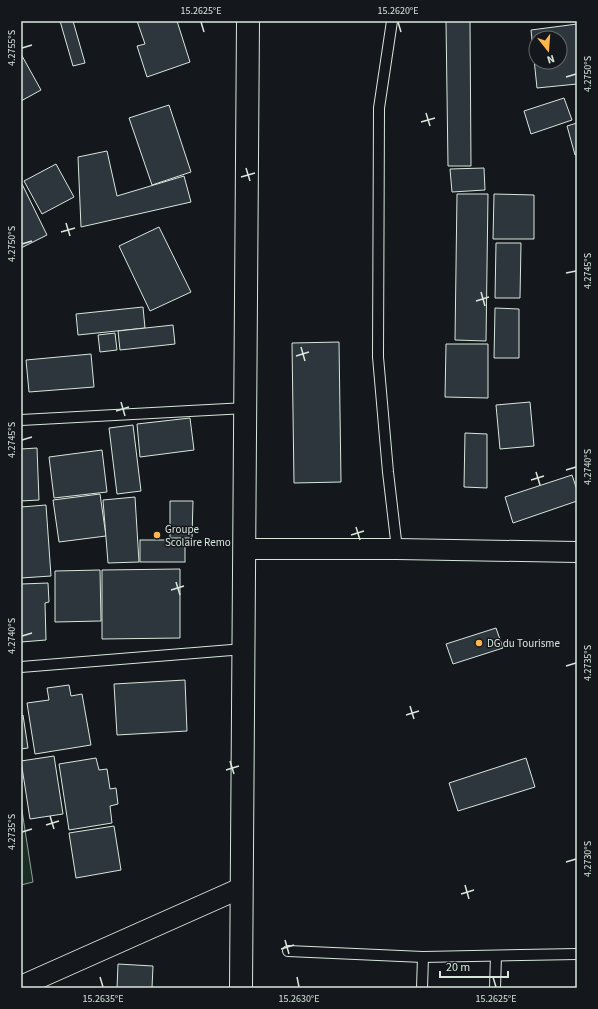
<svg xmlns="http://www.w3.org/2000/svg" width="598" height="1009" viewBox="0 0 598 1009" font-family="'Source Sans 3',sans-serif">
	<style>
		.green { fill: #1a2d24; stroke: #939e99 }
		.building { fill: #2c363c; stroke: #d8e6dc; fill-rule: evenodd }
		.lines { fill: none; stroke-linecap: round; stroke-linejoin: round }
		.service-casing { stroke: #d8e6dc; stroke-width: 12 }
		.minor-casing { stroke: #d8e6dc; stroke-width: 22 }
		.tertiary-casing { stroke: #d8e6dc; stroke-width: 24 }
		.service { stroke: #14181c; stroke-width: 10 }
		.minor { stroke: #14181c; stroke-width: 20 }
		.tertiary { stroke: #14181c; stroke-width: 22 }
		.ticks { fill: none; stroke: #d8e6dc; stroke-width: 1.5 }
		.poi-dot { fill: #ffb74d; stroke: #14181c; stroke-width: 1.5 }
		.labels { text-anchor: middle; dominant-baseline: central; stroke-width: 3; stroke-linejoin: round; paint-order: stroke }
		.poi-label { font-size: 11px; fill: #d8e6dc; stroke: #14181c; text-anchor: start }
		.neatline { fill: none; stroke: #d8e6dc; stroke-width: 1.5 }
		.ticks-label { font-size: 10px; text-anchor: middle; fill: #d8e6dc }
	</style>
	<rect width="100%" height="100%" fill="#14181c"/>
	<polygon class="green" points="21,804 33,882 21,885"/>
	<g class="building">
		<polygon points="60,21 73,21 85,63 73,66"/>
		<polygon points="137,21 177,21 190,62 147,77 137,46 145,44"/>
		<polygon points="446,21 470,21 471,166 448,166"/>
		<path d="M577 24V84L537 88 531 30ZM536 38H560V62H536Z"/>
		<polygon points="21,54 41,90 21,101"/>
		<polygon points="564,98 572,120 531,134 524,111"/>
		<polygon points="169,105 191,172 152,185 129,118"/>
		<polygon points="577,123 577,154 575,155 567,126"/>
		<polygon points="107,151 117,196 184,176 191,202 81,227 78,157"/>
		<polygon points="56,164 74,197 42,214 24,181"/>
		<polygon points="484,168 485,190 452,192 450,169"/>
		<polygon points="21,184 22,184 47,235 21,248"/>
		<polygon points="457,194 488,194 486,341 455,340"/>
		<polygon points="494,194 534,195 534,239 493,239"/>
		<polygon points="159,227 191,292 150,311 119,246"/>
		<polygon points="496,243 521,243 520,298 495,298"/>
		<polygon points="143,307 145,328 78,335 76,314"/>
		<polygon points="495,308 519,309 519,358 494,358"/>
		<polygon points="173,325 175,344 120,350 118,331"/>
		<polygon points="115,333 117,350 100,352 98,335"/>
		<polygon points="339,342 341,482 294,483 292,343"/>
		<polygon points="446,344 488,344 488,398 445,397"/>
		<polygon points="91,354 94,387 29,392 26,360"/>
		<polygon points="530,402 534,446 500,449 496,405"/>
		<polygon points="190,418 194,450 140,457 137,424"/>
		<polygon points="133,425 141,491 117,494 109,428"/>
		<polygon points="465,433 487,434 487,488 464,487"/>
		<polygon points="37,448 39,500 21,501 21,449"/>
		<polygon points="102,450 107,492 54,498 49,457"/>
		<polygon points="572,475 577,490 577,501 513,523 505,497"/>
		<polygon points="100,494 106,536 59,542 53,500"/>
		<polygon points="135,497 139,562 108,563 103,500"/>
		<polygon points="170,501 193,501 192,538 170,538"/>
		<polygon points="46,505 51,576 21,578 21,507"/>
		<rect x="140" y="540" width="45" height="22"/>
		<polygon points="180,569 180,638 102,639 102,570"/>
		<polygon points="100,570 101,621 55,622 55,571"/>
		<polygon points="48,583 49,602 45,603 46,640 21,642 21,584"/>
		<polygon points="496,628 503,648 453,664 446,644"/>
		<polygon points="185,680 187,731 117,735 114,684"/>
		<polygon points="69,685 71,696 82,694 91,745 35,754 27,703 49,700 47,688"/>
		<polygon points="23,715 28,748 21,749 21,716"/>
		<polygon points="54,756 63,814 30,819 21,761"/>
		<polygon points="96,758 99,770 107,769 110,789 116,788 118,804 110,806 112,823 69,830 59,764"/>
		<polygon points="526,758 535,787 458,811 449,783"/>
		<polygon points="114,826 121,870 76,878 69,833"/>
		<polygon points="118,964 153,966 152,988 117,988"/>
	</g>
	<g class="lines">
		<defs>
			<g id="service">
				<polyline points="392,21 379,108 378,357 388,472 397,549"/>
				<polyline points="21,420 246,408"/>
				<polyline points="21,667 244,649"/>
				<polyline points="288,951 423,957 577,954"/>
				<polyline points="422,988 423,957"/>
				<polyline points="495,988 496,956"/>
			</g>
			<g id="minor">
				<polyline points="245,549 397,549 577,552"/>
				<polyline points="21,986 241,888"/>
			</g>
			<polyline id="tertiary" points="241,988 248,21"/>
		</defs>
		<use href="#service" class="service-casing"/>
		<use href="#minor" class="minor-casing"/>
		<use href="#tertiary" class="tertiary-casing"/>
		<use href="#service" class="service"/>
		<use href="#minor" class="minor"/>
		<use href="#tertiary" class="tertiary"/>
	</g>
	<path class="ticks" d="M201 22 204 32M398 22 401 32M22 48 32 45M566 77 576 74M426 113 430 126M421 122 435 118M246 168 250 181M241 177 255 173M66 223 70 236M61 232 75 228M22 244 32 241M566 273 576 271M481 292 485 306M476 301 489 297M301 347 305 361M296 356 309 352M121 402 125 416M116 411 129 407M22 440 32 437M566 470 576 467M536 472 540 485M531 480 544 476M356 527 360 540M351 535 364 531M176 582 180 595M171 590 184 586M22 636 32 633M566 666 576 663M410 706 414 719M406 715 419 711M230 761 234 774M226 770 239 766M50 816 54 829M46 825 59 821M22 832 32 829M566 862 576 859M465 885 469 899M461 894 474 890M285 940 289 954M281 949 294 945M100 977 103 987M297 977 299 987M493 977 496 987"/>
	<g class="poi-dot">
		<circle cx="157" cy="535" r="4"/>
		<circle cx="479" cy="643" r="4"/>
	</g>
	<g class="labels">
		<g class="poi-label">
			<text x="165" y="529">Groupe<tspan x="165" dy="13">Scolaire Remo</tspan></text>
			<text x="487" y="643">DG du Tourisme</text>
		</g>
	</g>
	<rect width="598" height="1009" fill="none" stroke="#14181c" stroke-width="44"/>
	<g transform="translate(548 50) rotate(163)"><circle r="19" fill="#14181c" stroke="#626a69"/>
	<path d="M0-3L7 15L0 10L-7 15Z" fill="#ffb74d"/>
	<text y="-6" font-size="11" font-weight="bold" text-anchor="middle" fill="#d8e6dc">N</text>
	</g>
	<path d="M440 971v6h68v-6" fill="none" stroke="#d8e6dc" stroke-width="2"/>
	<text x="446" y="971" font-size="12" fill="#d8e6dc" stroke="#14181c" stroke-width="3" paint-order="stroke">20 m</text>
	<rect x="22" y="22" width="554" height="965" class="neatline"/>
	<g class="ticks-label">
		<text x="201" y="14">15.2625°E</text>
		<text x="398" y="14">15.2620°E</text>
		<text transform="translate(11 48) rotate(-90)" y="4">4.2755°S</text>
		<text transform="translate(587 74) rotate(-90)" y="4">4.2750°S</text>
		<text transform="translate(11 244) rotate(-90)" y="4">4.2750°S</text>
		<text transform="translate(587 271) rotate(-90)" y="4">4.2745°S</text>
		<text transform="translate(11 440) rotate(-90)" y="4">4.2745°S</text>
		<text transform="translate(587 467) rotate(-90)" y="4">4.2740°S</text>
		<text transform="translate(11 636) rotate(-90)" y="4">4.2740°S</text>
		<text transform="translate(587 663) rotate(-90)" y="4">4.2735°S</text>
		<text transform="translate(11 832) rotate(-90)" y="4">4.2735°S</text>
		<text transform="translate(587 859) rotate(-90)" y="4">4.2730°S</text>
		<text x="103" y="1002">15.2635°E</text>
		<text x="299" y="1002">15.2630°E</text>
		<text x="496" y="1002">15.2625°E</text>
	</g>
</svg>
